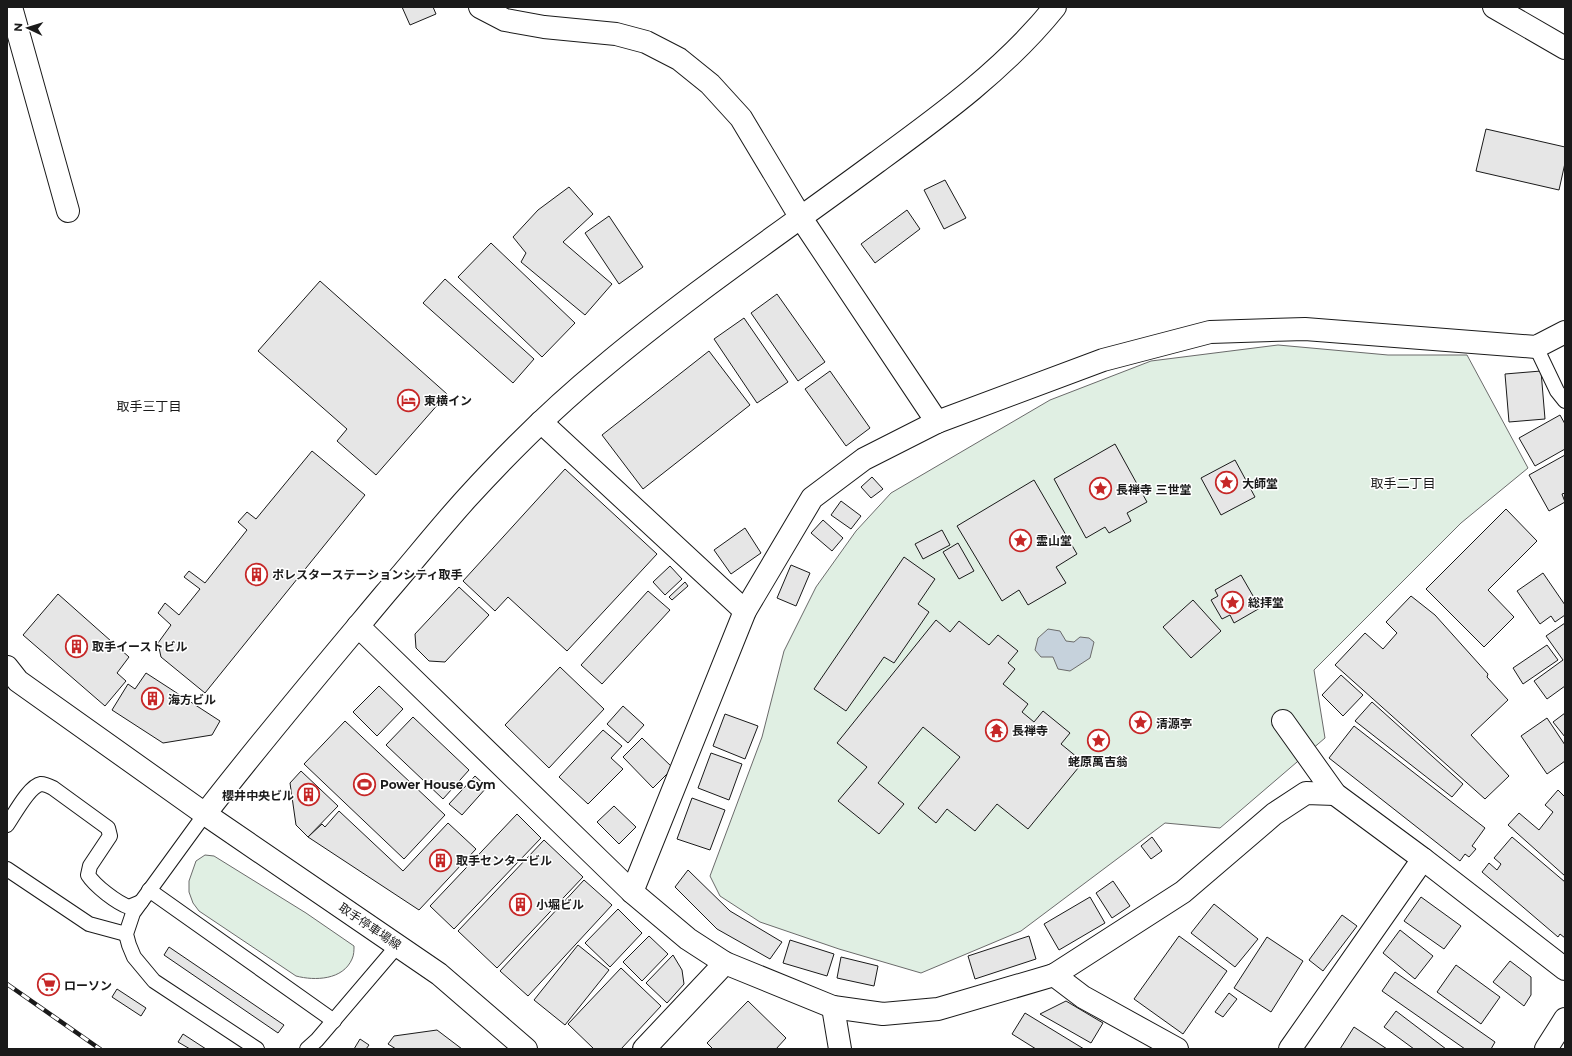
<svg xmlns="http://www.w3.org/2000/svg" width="1572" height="1056" viewBox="0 0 1572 1056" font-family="Montserrat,'Noto Sans JP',sans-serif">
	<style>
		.green { fill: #e0efe3; stroke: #6a6a6a }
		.water { fill: #c6d2dc; stroke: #6a6a6a }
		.building { fill: #e6e6e6; stroke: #1a1a1a }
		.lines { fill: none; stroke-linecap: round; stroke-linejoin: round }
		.service-casing { stroke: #1a1a1a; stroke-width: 16 }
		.minor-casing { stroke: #1a1a1a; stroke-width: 24 }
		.tertiary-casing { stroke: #1a1a1a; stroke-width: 24 }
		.secondary-casing { stroke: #1a1a1a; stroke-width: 24 }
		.primary-casing { stroke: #1a1a1a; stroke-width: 24 }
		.service { stroke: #fff; stroke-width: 14 }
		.minor { stroke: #fff; stroke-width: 22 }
		.tertiary { stroke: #fff; stroke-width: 22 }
		.secondary { stroke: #fff; stroke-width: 22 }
		.primary { stroke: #fff; stroke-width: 22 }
		.rail-casing { stroke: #1a1a1a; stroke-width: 4.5 }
		.rail { stroke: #fff; stroke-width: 3; stroke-dasharray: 9; stroke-linecap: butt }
		.labels { text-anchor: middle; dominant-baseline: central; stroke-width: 3; stroke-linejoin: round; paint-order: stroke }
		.poi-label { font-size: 12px; font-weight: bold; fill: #1a1a1a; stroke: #fff; text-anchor: start }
		.street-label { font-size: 12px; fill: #1a1a1a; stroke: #fff }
		.neighbourhood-label { font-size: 13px; fill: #1a1a1a; stroke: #fff }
	</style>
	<rect width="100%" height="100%" fill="#fff"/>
	<g class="green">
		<polygon points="1278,345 1388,355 1467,355 1528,468 1461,523 1314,670 1325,738 1220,828 1165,823 1021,931 921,973 839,949 760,922 720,896 710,876 762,737 784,651 816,587 856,531 891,493 1050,400 1151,361"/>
		<path d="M205 855 214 856 306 913 354 946C354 950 354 955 352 959 343 980 315 981 296 976L199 911 193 903 189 892V881L196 861Z"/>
	</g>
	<polygon class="water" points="1048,629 1060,631 1066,641 1074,642 1080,637 1089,638 1094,642 1090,658 1070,671 1058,669 1053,657 1041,657 1035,650 1038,638"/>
	<g class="building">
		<polygon points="402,7 433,7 436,14 410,25"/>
		<polygon points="1486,129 1565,147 1565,163 1559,190 1476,171"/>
		<polygon points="945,180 966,218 944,229 924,190"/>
		<polygon points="569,187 593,214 563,242 612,284 585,315 521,262 526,253 513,237 538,210"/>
		<polygon points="907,210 920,229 875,263 861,244"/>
		<polygon points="609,216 643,267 619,284 585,233"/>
		<polygon points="491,243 575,323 542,357 458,277"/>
		<polygon points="445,279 534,359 513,383 423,303"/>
		<polygon points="320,281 447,394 376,475 337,441 347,429 258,351"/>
		<polygon points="777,294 825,362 798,381 751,313"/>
		<polygon points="744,318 788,382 757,403 714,339"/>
		<polygon points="709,351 750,405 643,489 602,435"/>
		<polygon points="830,371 870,428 846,446 805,389"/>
		<polygon points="1541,371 1545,419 1509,422 1505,374"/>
		<polygon points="1560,415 1565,424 1565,449 1535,466 1519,438"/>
		<polygon points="1115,444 1147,502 1127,513 1131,521 1109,533 1105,527 1086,538 1054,479"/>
		<polygon points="312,451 365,495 205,693 161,657 158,643 171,625 158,613 165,603 179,615 200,589 184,577 189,571 205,583 247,530 238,522 247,512 256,519"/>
		<polygon points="1565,455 1565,493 1562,494 1565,502 1549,511 1529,475"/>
		<polygon points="1235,460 1255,497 1221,515 1201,478"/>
		<polygon points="565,469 657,554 567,651 508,597 495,611 463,581"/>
		<polygon points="872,477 883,489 871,498 861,487"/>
		<polygon points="1034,480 1077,554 1056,567 1066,583 1028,605 1019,590 1002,601 957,526"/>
		<polygon points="841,501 861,516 851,529 831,515"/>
		<polygon points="1506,509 1537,541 1488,590 1514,617 1484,647 1426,589"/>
		<polygon points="823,520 843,538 832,551 811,533"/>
		<polygon points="745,528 761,553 731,574 714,550"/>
		<polygon points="942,530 950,545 923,559 915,544"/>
		<polygon points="958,543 974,571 959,579 943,552"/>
		<polygon points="904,557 935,579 918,604 929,612 894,663 884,657 846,711 814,689"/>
		<polygon points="791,565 810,573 796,606 777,598"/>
		<polygon points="670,566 682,579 665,595 653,582"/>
		<polygon points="1543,573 1565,605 1565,615 1555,622 1551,616 1540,624 1517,591"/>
		<polygon points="1241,575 1260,608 1234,623 1230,615 1222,619 1211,600 1218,596 1215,590"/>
		<polygon points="685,582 688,586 672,600 669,597"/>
		<polygon points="459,587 489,615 445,662 429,661 416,648 415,634"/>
		<polygon points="648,591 670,610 602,684 581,665"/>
		<polygon points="58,594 129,657 117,673 126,681 105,706 23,635"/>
		<polygon points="1411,596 1435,615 1488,674 1487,677 1508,700 1471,735 1509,776 1485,799 1335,665 1365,633 1383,649 1397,633 1386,622"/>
		<polygon points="1193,600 1221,631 1191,658 1163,627"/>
		<polygon points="936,620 950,632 959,621 989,645 998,635 1018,651 1008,663 1015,669 1003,684 1028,704 1022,712 1034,722 1043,711 1070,733 1061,744 1083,762 1028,829 997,804 975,831 947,809 936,823 918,808 960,757 923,727 878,783 904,804 879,834 838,801 867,767 837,743"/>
		<polygon points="1565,623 1565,686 1547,699 1534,681 1563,660 1546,636"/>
		<polygon points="1547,645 1558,660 1523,684 1513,668"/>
		<polygon points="560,667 604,709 549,768 505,725"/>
		<polygon points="146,673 220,721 212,735 163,743 112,710 128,684 135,689"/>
		<polygon points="1341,675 1363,695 1343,716 1322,695"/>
		<polygon points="379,686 403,709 377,736 353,712"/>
		<polygon points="1372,702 1463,784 1452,797 1355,721"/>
		<polygon points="623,706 644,725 628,743 607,724"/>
		<polygon points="1565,713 1565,737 1553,722"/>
		<polygon points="725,714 758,726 745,759 713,746"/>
		<polygon points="413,717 469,770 443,799 386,745"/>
		<polygon points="1547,718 1565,745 1565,761 1547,774 1521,736"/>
		<polygon points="345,721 445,815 404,859 304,764"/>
		<polygon points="1354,726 1485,828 1472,846 1476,849 1469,857 1465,854 1460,861 1329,758"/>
		<polygon points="603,730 622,746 611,758 623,769 588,804 559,777"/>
		<polygon points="642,738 673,768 653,788 623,757"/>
		<polygon points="711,753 742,764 729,800 698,788"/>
		<polygon points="301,771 338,806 308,837 296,825 290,783"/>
		<polygon points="475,776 487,787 462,815 449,804"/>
		<polygon points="1558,790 1565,797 1565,876 1508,825 1519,813 1539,830 1553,812 1545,805"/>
		<polygon points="692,798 725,810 710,850 677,839"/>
		<polygon points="614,806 636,827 619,844 597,822"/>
		<polygon points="339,811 403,871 448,823 476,849 419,910 308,837 322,824 325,827"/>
		<polygon points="517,814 541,838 454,929 430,906"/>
		<polygon points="1152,837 1162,851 1151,859 1141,846"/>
		<polygon points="1512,837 1565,882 1565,938 1560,934 1558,937 1482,872 1489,863 1497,870 1501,864 1494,858"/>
		<polygon points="544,840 583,877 497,968 458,931"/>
		<polygon points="688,870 730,911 782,942 770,959 717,929 675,887"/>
		<polygon points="584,880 612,905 528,996 500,971"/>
		<polygon points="1113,881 1130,906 1112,918 1096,893"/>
		<polygon points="1090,897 1105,923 1059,950 1044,924"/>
		<polygon points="1421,897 1461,926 1444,949 1404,921"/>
		<polygon points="1214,904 1258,939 1235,967 1191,933"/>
		<polygon points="618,909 642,933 610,967 585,943"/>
		<polygon points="1342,915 1357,926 1323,971 1309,960"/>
		<polygon points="1400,930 1433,956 1415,979 1383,953"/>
		<polygon points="649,936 668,954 642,981 623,962"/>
		<polygon points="1029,936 1036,959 975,979 968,956"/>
		<polygon points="1179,936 1227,971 1183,1034 1134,999"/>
		<polygon points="1267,937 1303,961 1271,1012 1234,988"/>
		<polygon points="790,940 834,954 827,976 783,963"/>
		<polygon points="578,945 609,970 565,1025 534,1000"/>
		<polygon points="169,947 284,1025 278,1033 164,955"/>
		<polygon points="673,955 682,970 684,984 667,1003 646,983"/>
		<polygon points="841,957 878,966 874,986 837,978"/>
		<polygon points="1510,961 1531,977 1531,995 1524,1006 1493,982"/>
		<polygon points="1456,965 1500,997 1481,1024 1437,992"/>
		<polygon points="621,968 661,1006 621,1049 594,1049 568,1024"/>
		<polygon points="1395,972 1495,1042 1491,1049 1465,1049 1382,991"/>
		<polygon points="117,989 146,1008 141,1016 112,997"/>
		<polygon points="1229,993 1237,999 1223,1017 1215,1012"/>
		<polygon points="748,1001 786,1038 776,1049 713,1049 707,1043"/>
		<polygon points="1066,1001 1103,1023 1091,1043 1040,1014"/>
		<polygon points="1396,1011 1446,1049 1414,1049 1384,1027"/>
		<polygon points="1025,1013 1084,1049 1036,1049 1012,1034"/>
		<polygon points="1354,1027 1387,1049 1340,1049"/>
		<polygon points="437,1030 462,1049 396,1049 388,1044 394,1036"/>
		<polygon points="183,1034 206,1049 190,1049 178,1042"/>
		<polygon points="360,1039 369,1045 366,1049 354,1049"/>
	</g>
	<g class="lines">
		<defs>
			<g id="service">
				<polyline points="1536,347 1557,391 1565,401"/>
				<polyline points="205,814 133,913 126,934 129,945 134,957 154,981 257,1049"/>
				<path d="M7 825C14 815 29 786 41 784 45 784 49 786 53 788L108 828 110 836 90 866 88 875C95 886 117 903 129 907L141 902"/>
				<polyline points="7,869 89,924 126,934"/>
				<polyline points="149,890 334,1021"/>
				<polyline points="307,1049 317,1040 398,945"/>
			</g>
			<g id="minor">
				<polyline points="11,7 68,211"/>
				<polyline points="480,7 505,20 544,27 616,34 646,42 679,59 710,84 741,118 801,218 937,422"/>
				<polyline points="1494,7 1565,48"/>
				<polyline points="541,422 745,611"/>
				<polyline points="358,626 632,892 688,939 725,963 833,1007 883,1014 938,1009 1054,975 1183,892 1274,814 1306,793 1335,794"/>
				<polyline points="1283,721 1335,794 1423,859 1565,969"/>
				<polyline points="632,892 745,611 812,498 864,459 937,422 1103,360 1210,332 1305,329 1536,347 1565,332"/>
				<polyline points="1054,975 1083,997 1177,1049"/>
				<polyline points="833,1007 840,1049"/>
				<polyline points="644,1049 725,963"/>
				<polyline points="1290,1049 1423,859"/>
			</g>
			<path id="tertiary" d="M7 667 18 681 205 814C263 739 324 667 385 594 412 563 438 530 466 499 508 453 553 408 602 368 689 295 785 230 877 162 940 116 1005 69 1055 7"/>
			<polyline id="secondary" points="205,814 439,974 526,1049"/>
			<polyline id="primary" points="1546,1049 1565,1019"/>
		</defs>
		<use href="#service" class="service-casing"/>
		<use href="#minor" class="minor-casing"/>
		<use href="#tertiary" class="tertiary-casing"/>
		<use href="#secondary" class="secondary-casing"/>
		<use href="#primary" class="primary-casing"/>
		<use href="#service" class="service"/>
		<use href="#minor" class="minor"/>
		<use href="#tertiary" class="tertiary"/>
		<use href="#secondary" class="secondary"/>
		<use href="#primary" class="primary"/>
		<defs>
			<polyline id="rail" points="7,984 100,1049"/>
		</defs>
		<use href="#rail" class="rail-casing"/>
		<use href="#rail" class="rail"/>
	</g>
	<defs>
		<symbol id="hotel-ring" viewBox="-11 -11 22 22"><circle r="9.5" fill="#fff" stroke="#c62828" stroke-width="1.5"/><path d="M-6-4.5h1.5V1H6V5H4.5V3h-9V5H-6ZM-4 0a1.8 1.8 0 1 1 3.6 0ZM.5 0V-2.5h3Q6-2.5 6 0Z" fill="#c62828"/></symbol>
		<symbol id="sight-ring" viewBox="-11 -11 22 22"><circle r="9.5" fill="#fff" stroke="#c62828" stroke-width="1.5"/><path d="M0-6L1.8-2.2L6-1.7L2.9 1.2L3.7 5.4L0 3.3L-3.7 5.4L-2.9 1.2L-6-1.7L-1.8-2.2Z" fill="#c62828"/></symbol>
		<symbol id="building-ring" viewBox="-11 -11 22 22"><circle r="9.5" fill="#fff" stroke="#c62828" stroke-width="1.5"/><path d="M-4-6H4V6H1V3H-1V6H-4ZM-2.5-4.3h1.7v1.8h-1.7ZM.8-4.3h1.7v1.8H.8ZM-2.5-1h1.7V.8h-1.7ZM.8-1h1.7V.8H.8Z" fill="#c62828"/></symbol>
		<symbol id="temple-ring" viewBox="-11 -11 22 22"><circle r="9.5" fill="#fff" stroke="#c62828" stroke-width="1.5"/><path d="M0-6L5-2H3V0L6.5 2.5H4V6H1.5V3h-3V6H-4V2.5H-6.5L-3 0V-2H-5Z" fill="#c62828"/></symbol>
		<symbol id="stadium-ring" viewBox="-11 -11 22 22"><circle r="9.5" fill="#fff" stroke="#c62828" stroke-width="1.5"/><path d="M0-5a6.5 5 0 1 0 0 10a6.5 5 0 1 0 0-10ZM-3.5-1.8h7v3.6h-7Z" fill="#c62828"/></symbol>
		<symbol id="supermarket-ring" viewBox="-11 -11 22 22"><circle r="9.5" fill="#fff" stroke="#c62828" stroke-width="1.5"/><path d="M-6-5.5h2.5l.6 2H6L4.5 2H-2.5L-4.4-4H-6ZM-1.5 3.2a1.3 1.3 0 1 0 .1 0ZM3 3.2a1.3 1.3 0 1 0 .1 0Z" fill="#c62828"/></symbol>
	</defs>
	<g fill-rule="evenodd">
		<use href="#hotel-ring" x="396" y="388" width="25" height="25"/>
		<use href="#sight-ring" x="1214" y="470" width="25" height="25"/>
		<use href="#sight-ring" x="1088" y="476" width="25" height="25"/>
		<use href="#sight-ring" x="1008" y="528" width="25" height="25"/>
		<use href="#building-ring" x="244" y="562" width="25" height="25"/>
		<use href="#sight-ring" x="1220" y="590" width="25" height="25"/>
		<use href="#building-ring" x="64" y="634" width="25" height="25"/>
		<use href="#building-ring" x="140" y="686" width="25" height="25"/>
		<use href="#sight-ring" x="1128" y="710" width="25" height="25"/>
		<use href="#temple-ring" x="984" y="718" width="25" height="25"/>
		<use href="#sight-ring" x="1086" y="728" width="25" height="25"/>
		<use href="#stadium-ring" x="352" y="772" width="25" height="25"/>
		<use href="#building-ring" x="296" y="782" width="25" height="25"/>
		<use href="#building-ring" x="428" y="848" width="25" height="25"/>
		<use href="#building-ring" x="508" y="892" width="25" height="25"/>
		<use href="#supermarket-ring" x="36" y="972" width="25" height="25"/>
	</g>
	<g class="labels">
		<g class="poi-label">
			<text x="424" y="400">東横イン</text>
			<text x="1242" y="483">大師堂</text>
			<text x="1116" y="489">長禅寺 三世堂</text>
			<text x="1036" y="540">霊山堂</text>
			<text x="272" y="574">ポレスターステーションシティ取手</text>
			<text x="1248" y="602">総拝堂</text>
			<text x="92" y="646">取手イーストビル</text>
			<text x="168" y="699">海方ビル</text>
			<text x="1156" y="723">清源亭</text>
			<text x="1012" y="730">長禅寺</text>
			<text x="1098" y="761" text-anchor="middle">蛯原萬吉翁</text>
			<text x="380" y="784">Power House Gym</text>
			<text x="294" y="795" text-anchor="end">櫻井中央ビル</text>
			<text x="456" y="860">取手センタービル</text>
			<text x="536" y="904">小堀ビル</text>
			<text x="64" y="985">ローソン</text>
		</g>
		<g class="street-label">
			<text transform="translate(370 926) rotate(34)">取手停車場線</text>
		</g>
		<g class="neighbourhood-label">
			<text x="149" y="406">取手三丁目</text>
			<text x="1403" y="483">取手二丁目</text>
		</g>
	</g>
	<rect width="1572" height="1056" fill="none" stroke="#1a1a1a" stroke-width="16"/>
	<g transform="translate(28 28) rotate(274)" stroke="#ffffff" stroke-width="3" paint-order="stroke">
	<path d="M0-3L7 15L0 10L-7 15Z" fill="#1a1a1a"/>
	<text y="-6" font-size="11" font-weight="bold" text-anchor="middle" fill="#1a1a1a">N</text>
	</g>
</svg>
